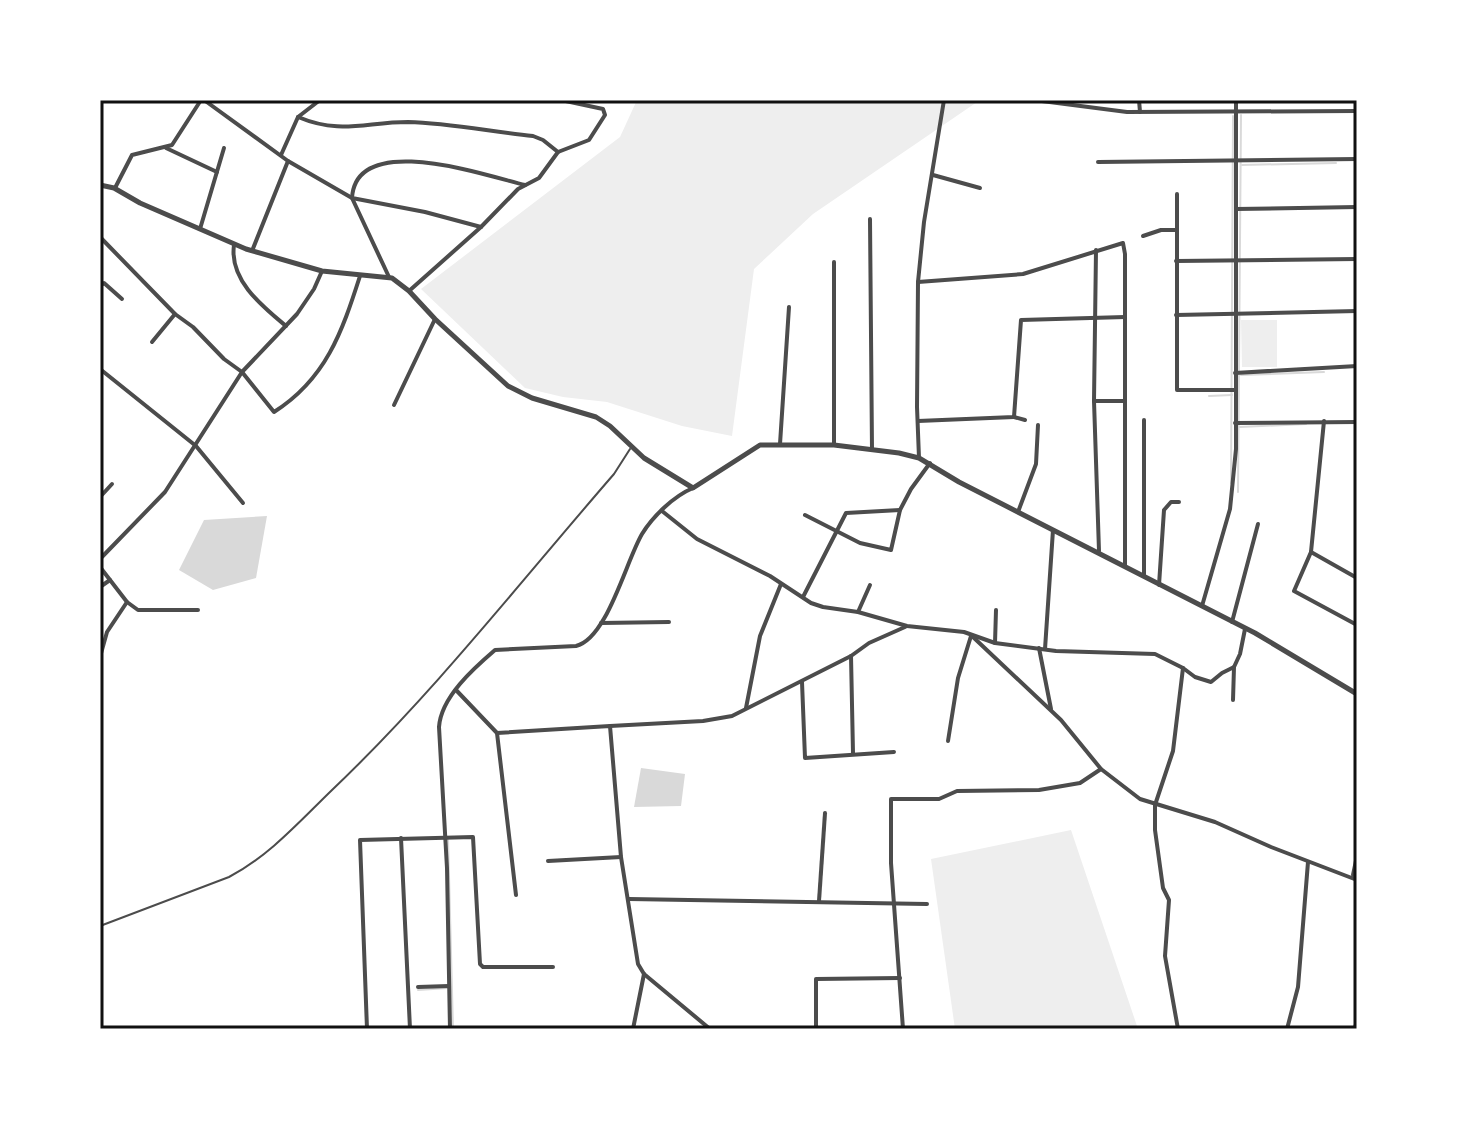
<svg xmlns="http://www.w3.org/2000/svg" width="1457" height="1129" viewBox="0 0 1457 1129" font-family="'PT Sans',sans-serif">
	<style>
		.green { fill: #eee }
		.water { fill: #d9d9d9 }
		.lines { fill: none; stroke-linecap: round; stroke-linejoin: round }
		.stream { stroke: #d9d9d9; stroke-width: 2 }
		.service { stroke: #4c4c4c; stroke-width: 2 }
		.minor { stroke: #4c4c4c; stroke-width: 4 }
		.tertiary { stroke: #4c4c4c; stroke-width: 5 }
		.neatline { fill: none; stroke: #111; stroke-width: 3 }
	</style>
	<rect width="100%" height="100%" fill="#fff"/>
	<g class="green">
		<polygon points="637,100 980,100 813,214 754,269 732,436 682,426 607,402 563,397 525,388 421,289 620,137"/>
		<polygon points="1241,320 1277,320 1277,367 1242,367"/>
		<polygon points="1071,830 1138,1029 955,1029 931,859"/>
	</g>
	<g class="water">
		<polygon points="267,516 256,578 213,590 179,570 204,520"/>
		<polygon points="641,768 685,774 681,806 634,807"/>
	</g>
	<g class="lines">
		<g class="stream">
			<polyline points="1242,165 1336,163"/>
			<polyline points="1241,375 1324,372"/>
			<polyline points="1209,396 1232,395"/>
			<polyline points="1240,427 1306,424"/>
			<polyline points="1231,483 1233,116"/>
			<polyline points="1238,492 1241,115"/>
			<polyline points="448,838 453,1029"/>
			<polyline points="418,990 448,988"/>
		</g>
		<path class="service" d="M100 926 229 877C269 856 299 822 331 791 434 693 521 581 614 474L630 449"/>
		<g class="minor">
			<polyline points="204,100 288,161 352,198 389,277"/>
			<polyline points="1034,100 1127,112 1357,111"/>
			<polyline points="1139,100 1140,112"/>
			<path d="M298 117C341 135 365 122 408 122 450 123 492 132 533 136L543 140 558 152"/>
			<polyline points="166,148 217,172"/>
			<polyline points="281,155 298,117 320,100"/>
			<polyline points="1098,162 1357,159"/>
			<polyline points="933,175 980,188"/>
			<polyline points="115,188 132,155 172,145 201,100"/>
			<polyline points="1177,194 1177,390 1235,390"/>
			<polyline points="1236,209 1357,207"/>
			<polyline points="870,219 872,449"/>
			<path d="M481 227 425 212 352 198C356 130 487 176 525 185"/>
			<polyline points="200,229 224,148"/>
			<polyline points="1143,236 1161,230 1175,230"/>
			<path d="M100 237 175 314 193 327 224 359 242 372 274 412C326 379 342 332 360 276"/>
			<path d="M234 245C229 280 262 306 286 326"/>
			<polyline points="1096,250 1094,401 1099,551"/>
			<polyline points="252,251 288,161"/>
			<polyline points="1176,261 1357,259"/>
			<polyline points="834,262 834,445"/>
			<polyline points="918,282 1023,274 1123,243 1125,254 1125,565"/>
			<polyline points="100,286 104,283 122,299"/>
			<polyline points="409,291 481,227 518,189 539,178 558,152 589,140 605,115 603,109 561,100"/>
			<polyline points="1176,315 1357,311"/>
			<polyline points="152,342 175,314"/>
			<polyline points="100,369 196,446 243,503"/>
			<polyline points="1235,373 1357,366"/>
			<polyline points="1094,401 1123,401"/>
			<polyline points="394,405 435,319"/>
			<polyline points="1014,417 1025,420"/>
			<polyline points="1144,420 1144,576"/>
			<polyline points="918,421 1014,417 1021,320 1125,317"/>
			<polyline points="1324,421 1311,552 1294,591 1357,625"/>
			<polyline points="1235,423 1357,422"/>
			<polyline points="780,444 789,307"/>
			<polyline points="919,458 917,407 918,282 924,222 944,100"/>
			<polyline points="100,497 112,484"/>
			<polyline points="662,511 697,539 770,576 811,603 823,607 858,612 907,626 964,632 995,643 1056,651 1155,654 1183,668 1195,677 1211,682 1222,673 1234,667 1240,654 1245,629"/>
			<polyline points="1018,512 1036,464 1038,425"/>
			<polyline points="805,515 860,543 891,550 900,510 911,489 930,463"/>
			<polyline points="1311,552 1357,578"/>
			<polyline points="100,559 165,492 242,372 297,314 314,289 322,271"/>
			<polyline points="100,567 127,602 138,610 198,610"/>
			<polyline points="1159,585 1164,510 1171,502 1179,502"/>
			<polyline points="100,587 110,580"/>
			<polyline points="803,597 846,513 900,510"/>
			<polyline points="1202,606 1230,509 1236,449 1236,100"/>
			<polyline points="858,612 870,585"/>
			<polyline points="1232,622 1258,524"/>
			<polyline points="601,623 669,622"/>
			<polyline points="973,637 1061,720 1101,769 1140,799 1215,822 1271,847 1357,880"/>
			<polyline points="995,643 996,610"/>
			<polyline points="1039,648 1051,709"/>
			<polyline points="1045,649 1053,530"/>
			<polyline points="851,656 853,753"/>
			<polyline points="100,657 107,632 127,602"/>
			<polyline points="802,682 805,758 894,752"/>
			<polyline points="456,690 497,733 516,895"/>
			<polyline points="1233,700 1234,667"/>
			<polyline points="746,708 760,636 781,584"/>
			<polyline points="610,726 703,721 732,716 851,656 869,643 905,627"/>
			<polyline points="497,733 610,726 621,857 638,964 644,974 710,1029"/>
			<polyline points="948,741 958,678 971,636"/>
			<polyline points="401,838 410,1029"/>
			<polyline points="548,861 621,857"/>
			<polyline points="1353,875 1357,856"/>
			<polyline points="629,899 927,904"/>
			<polyline points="819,901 825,813"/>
			<polyline points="418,987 449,986"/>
			<polyline points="367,1029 360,840 473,837 480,964 483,967 553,967"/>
			<path d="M450 1029 447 868 439 727C441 697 474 668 495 650L576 646C607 639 626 561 642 534 653 516 674 496 693 488"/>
			<polyline points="633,1029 644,974"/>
			<polyline points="816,1029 816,979 900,978"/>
			<polyline points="903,1029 891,863 891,799 939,799 957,791 1039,790 1080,783 1101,769"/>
			<polyline points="1178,1029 1165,956 1169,900 1163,888 1155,830 1155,805 1173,751 1183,668"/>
			<polyline points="1287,1029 1298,987 1308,862"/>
			<polyline points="1355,1029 1356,1024"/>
		</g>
		<polyline class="tertiary" points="100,185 114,188 140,203 246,249 322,271 392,278 409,291 435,319 508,386 532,398 596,417 610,426 644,458 693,488 760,445 834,445 899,453 919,458 959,482 1255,633 1357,694"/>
	</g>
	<rect width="1457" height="1129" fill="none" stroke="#ffffff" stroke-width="204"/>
	<rect x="102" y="102" width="1253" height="925" class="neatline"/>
</svg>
